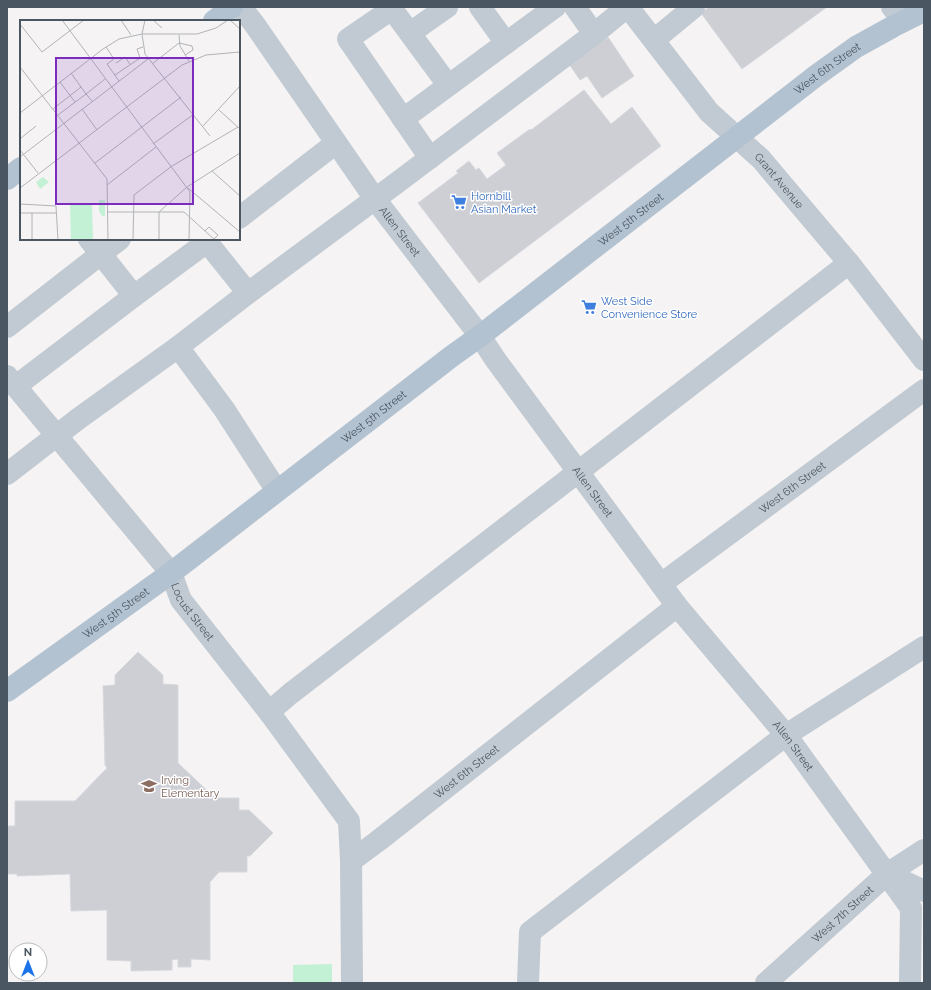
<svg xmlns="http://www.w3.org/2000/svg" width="931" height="990" viewBox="0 0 931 990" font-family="Raleway,sans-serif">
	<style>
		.green { fill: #c3f1d5 }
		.building { fill: #cdcfd5; stroke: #d7d9de }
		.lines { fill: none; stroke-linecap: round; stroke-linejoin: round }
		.minor { stroke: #c1cad2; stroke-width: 22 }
		.major { stroke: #b3c2d1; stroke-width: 22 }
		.labels { text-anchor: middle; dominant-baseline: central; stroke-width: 3; stroke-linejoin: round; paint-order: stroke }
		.street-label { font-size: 11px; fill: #4a5661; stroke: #fff }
		.shop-label { font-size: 11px; fill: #366cbe; stroke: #fff; text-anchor: start }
		.education-label { font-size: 11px; fill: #785e54; stroke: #fff; text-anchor: start }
		.inset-road { fill: none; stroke: #b1b4b9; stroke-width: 1 }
		.view { fill: #7b2cbf; fill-opacity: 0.15; stroke: #7b2cbf; stroke-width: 2 }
		.inset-edge { fill: none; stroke: #4a5661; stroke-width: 2 }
	</style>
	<rect width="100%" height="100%" fill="#f5f3f3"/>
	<polygon class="green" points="332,964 332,983 293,983 293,965"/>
	<g class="building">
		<polygon points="709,7 827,7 742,69 701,13"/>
		<polygon points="608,37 634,76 602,98 587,76 580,80 569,64"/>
		<polygon points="584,90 611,124 632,107 661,146 479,283 418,203 458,173 456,171 469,161 476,170 479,168 487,179 506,165 497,153 530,129 531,130"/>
		<polygon points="138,652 163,675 163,684 178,685 178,763 215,798 239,798 239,810 249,810 273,833 250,856 247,856 247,872 219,872 210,882 210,960 191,959 191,967 178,967 178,959 172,960 172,970 131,971 131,961 107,960 107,910 71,911 70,874 17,876 17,874 7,874 7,826 15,826 15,801 75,801 107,768 105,765 103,686 115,685 115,675"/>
	</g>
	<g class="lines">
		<g class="minor">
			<path id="s1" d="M241 7 255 25 375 199 480 336 495 359 677 606 786 735 911 908 910 983"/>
			<polyline points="391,7 392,9 348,39 430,158"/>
			<polyline points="480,7 506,43"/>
			<polyline points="575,7 594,34"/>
			<path id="s2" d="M628 7 709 112 761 159 849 263 924 360"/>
			<polyline points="892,7 903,21"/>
			<polyline points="392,9 448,85"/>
			<polyline points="410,33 447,7"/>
			<polyline points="654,40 694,7"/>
			<polyline points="403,119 555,7"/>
			<polyline points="239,218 336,143"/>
			<polyline points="89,239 134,296"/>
			<polyline points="7,327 120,239"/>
			<polyline points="178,347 224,409 277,491"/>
			<path id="s3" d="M7 376 171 573 181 600 269 712 349 821 351 861 352 983"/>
			<polyline points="16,386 134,296 207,242 248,293"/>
			<polyline points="7,474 78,419 178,347 248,293 398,182 594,34 627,7"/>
			<path id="s4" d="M661 584 924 390"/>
			<polyline points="269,712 290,694 849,263"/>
			<path id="s5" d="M351 861 378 841 677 606"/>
			<polyline points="888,874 924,891"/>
			<polyline points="528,983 530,932 786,735 924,647"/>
			<path id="s6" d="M766 983 887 874 924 850"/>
		</g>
		<g class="major">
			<polyline points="214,21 232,7"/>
			<polyline points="7,179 21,168"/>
			<path id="s7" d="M7 691 171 573 452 356 480 336 817 75 856 47 894 26 924 11"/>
		</g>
	</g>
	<defs>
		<symbol id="supermarket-bare" viewBox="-9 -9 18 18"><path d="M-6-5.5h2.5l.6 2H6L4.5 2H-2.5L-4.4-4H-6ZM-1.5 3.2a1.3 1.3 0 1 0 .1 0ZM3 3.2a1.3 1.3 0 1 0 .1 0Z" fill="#3f7fe0" stroke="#fff" stroke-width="2.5" paint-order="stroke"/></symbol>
		<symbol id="school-bare" viewBox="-9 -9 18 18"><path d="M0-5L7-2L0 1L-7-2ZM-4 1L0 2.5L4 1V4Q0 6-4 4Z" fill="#8d6e63" stroke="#fff" stroke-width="2.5" paint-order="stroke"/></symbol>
	</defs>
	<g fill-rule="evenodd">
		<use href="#supermarket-bare" x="448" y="191" width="22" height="22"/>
		<use href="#supermarket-bare" x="578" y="296" width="22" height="22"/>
		<use href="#school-bare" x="138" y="775" width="22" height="22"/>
	</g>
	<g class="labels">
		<g class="street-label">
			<text stroke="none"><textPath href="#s7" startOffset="1030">West 6th Street</textPath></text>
			<text stroke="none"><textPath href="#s2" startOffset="231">Grant Avenue</textPath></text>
			<text stroke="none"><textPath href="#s7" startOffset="782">West 5th Street</textPath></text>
			<text stroke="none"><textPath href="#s1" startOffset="275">Allen Street</textPath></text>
			<text stroke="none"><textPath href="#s7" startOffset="458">West 5th Street</textPath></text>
			<text stroke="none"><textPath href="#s4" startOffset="163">West 6th Street</textPath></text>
			<text stroke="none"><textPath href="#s1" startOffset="599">Allen Street</textPath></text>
			<text stroke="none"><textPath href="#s3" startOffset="301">Locust Street</textPath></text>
			<text stroke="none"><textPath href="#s7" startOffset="134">West 5th Street</textPath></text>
			<text stroke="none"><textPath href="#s1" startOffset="923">Allen Street</textPath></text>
			<text stroke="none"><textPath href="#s5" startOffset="146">West 6th Street</textPath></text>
			<text stroke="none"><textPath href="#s6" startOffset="103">West 7th Street</textPath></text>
		</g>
		<g class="shop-label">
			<text x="471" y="196">Hornbill<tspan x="471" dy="13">Asian Market</tspan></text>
			<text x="601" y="301">West Side<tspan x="601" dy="13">Convenience Store</tspan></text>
		</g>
		<g class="education-label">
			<text x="161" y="780">Irving<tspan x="161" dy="13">Elementary</tspan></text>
		</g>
	</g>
	<g transform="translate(20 20)">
		<rect width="220" height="220" fill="#f5f3f3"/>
		<path d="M23 157 29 162 20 169 16 162ZM79 180H85V196H82L79 191ZM50 184H72L73 220H51Z" fill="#c3f1d5"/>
		<path class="inset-road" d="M42 0 170 172 169 220M101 0 111 15M125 0 122 14 125 34 190 116M133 0 142 8M210 0 220 9M0 4 22 32 64 0M159 15 160 26 169 41M86 27 94 39 87 44 99 61M96 43 105 37 110 44M132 44 159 23 172 26 173 30 165 35M0 47 87 159 88 220M51 53 66 74 85 59M95 55 120 38 117 29 123 27M40 62 55 82M33 89 61 67M62 89 77 110M199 90 220 109M0 93 83 29 99 19 122 14H177L196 8 208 0M38 95 66 74 72 81M183 106 220 66M1 118 16 106M133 124 174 94M0 130 18 153M0 137 128 39M75 143 161 77M192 151 220 176M87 165 136 127M0 168 162 45 186 35 220 32M168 168 220 212M0 184 36 186 38 220M88 192H164L195 220M0 193H37M185 211 189 207 198 215 194 219M12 220V193M113 220 114 175 152 146 218 107M139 220V192L167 167 220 133"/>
		<path class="view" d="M36 38H173V184H36Z"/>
		<rect width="220" height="220" class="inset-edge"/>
	</g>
	<rect width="931" height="990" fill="none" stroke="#4a5661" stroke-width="16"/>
	<g transform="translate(28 962)"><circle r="19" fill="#ffffff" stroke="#b7bbc0"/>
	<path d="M0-3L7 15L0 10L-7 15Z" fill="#1a73e8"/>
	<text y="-6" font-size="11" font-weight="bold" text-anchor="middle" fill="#4a5661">N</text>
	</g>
</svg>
